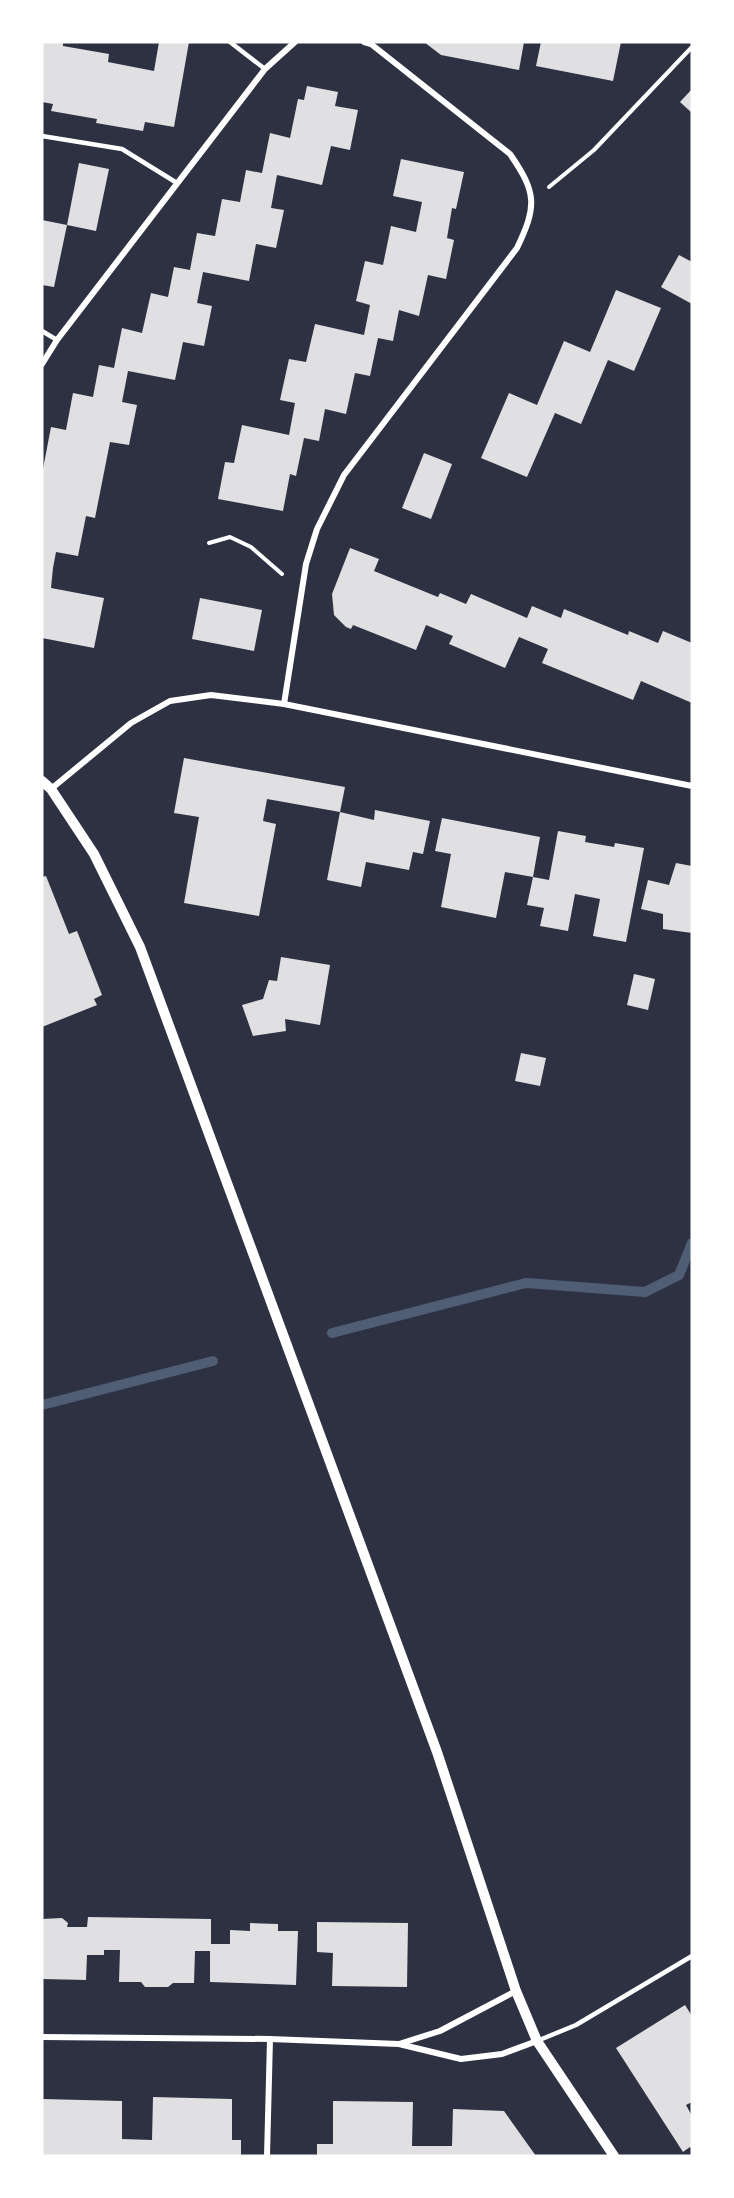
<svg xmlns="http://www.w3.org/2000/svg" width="734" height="2198" viewBox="0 0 734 2198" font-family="'DM Sans',sans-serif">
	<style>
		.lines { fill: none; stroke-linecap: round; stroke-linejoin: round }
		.stream { stroke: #4f5d75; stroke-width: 10 }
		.building { fill: #e0e0e3 }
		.path { stroke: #fff; stroke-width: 4 }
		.service { stroke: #fff; stroke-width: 4.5 }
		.minor { stroke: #fff; stroke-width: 6 }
		.tertiary { stroke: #fff; stroke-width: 10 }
	</style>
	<rect width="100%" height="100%" fill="#2d3142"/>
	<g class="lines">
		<g class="stream">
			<polyline points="332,1333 526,1283 645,1292 679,1275 692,1243"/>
			<polyline points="42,1405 213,1361"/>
		</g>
	</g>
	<g class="building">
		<polygon points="42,42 63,42 63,46 109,54 108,62 154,71 159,42 189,42 174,127 145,122 143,131 96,123 97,119 51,111 53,104 42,102"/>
		<polygon points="424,42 524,42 519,70 441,55"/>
		<polygon points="541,42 621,42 613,81 536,66"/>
		<polygon points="307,86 338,92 335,106 358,110 350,150 331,146 322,185 277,175 271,208 284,210 276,248 256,244 249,281 203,272 197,303 212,306 204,346 183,342 175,380 128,371 122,402 137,405 129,445 110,442 95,518 86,516 78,556 56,552 53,568 51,588 104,598 94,648 42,638 42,474 51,427 66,430 73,393 93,397 99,365 114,368 122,328 142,333 151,293 168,297 174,267 190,270 197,233 215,236 222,199 240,202 246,170 262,173 270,133 290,138 298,99 304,100"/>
		<polygon points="692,89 692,113 680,102"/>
		<polygon points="401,159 464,172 456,209 452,208 447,238 454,240 446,279 428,275 419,316 399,310 393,341 378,338 370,376 355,373 346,414 325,409 319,441 304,438 296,476 290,474 283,511 218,499 225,462 234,463 242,425 289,435 295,403 280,400 289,359 306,362 315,324 364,335 370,305 356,301 365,261 383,265 391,226 416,232 422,202 393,196"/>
		<polygon points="79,163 109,169 96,231 67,225 54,287 42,285 42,220 67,225"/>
		<polygon points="679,255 692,262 692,304 661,287"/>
		<polygon points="616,290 661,308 634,371 608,360 581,424 555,413 527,477 481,458 509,393 537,405 564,341 590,352"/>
		<polygon points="424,453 452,464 431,519 402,508"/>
		<polygon points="350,548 379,559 374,571 438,597 440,593 466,604 471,594 527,618 532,606 561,618 564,609 628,635 629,631 658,643 663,631 692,643 692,703 641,681 633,700 542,663 548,649 519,637 505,668 449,644 453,636 426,625 416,650 353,625 351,629 346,627 334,615 332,594"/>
		<polygon points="200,598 262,610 254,651 192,639"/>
		<polygon points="184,758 345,787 340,812 374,820 375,810 430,821 423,854 413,852 409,870 366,862 361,887 327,880 340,812 267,799 263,821 276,824 259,916 184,903 199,817 174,813"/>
		<polygon points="442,818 540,837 533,877 505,872 496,918 441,907 451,854 435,851"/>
		<polygon points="558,831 586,836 585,842 614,847 615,843 644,848 626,942 593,936 600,899 575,894 568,931 540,926 544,908 527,905 533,877 549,880"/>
		<polygon points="676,863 692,866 692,933 663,929 663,914 641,909 648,880 669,885"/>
		<polygon points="46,876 69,934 77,931 102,995 94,999 97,1005 42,1027 42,877"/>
		<polygon points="281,957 330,965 320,1025 285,1019 286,1031 253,1036 242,1005 263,999 269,980 277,981"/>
		<polygon points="634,974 655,979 648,1010 627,1005"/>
		<polygon points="521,1053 546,1058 540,1086 515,1081"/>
		<polygon points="88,1917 211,1919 211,1944 230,1944 230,1930 250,1931 250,1923 278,1924 278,1931 298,1931 296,1985 210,1982 210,1951 195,1951 194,1983 173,1983 168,1987 145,1987 141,1982 119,1982 120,1950 104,1950 104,1955 87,1955 86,1980 42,1979 42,1919 62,1918 68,1923 67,1927 87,1927"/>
		<polygon points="317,1922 408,1923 407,1987 332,1986 333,1953 317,1952"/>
		<polygon points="685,2005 692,2016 692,2102 686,2105 692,2116 692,2150 690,2147 683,2152 616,2048"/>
		<polygon points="153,2097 232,2099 232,2140 241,2140 241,2156 42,2156 43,2099 122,2101 122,2139 152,2140"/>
		<polygon points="333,2101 413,2102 412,2146 452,2146 453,2109 504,2111 536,2156 317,2156 317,2144 333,2144"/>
	</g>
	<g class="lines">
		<g class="path">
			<polyline points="549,187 594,150 692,47"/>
			<polyline points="209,543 230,537 251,547 282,574"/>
		</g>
		<g class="service">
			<polyline points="230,42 265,69"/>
			<polyline points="42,136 122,149 177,183"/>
			<polyline points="42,331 57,340"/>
			<polyline points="537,2041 576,2025 692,1956"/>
		</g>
		<g class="minor">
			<polyline points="42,364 57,340 265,69 295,42"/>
			<path d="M284 704 306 564 317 529 344 475 517 248C537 206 537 193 510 154L371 44 364 42"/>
			<polyline points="51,789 131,723 170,701 211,695 284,704 692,786"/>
			<polyline points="42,2037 270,2039 399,2044 461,2059 502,2054 537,2041"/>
			<polyline points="399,2044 440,2031 516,1991"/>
			<polyline points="267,2156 270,2039"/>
		</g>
		<polyline class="tertiary" points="42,781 51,789 94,854 140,947 437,1752 516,1991 537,2041 614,2156"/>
	</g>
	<rect width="734" height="2198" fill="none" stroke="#ffffff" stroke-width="87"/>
</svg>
